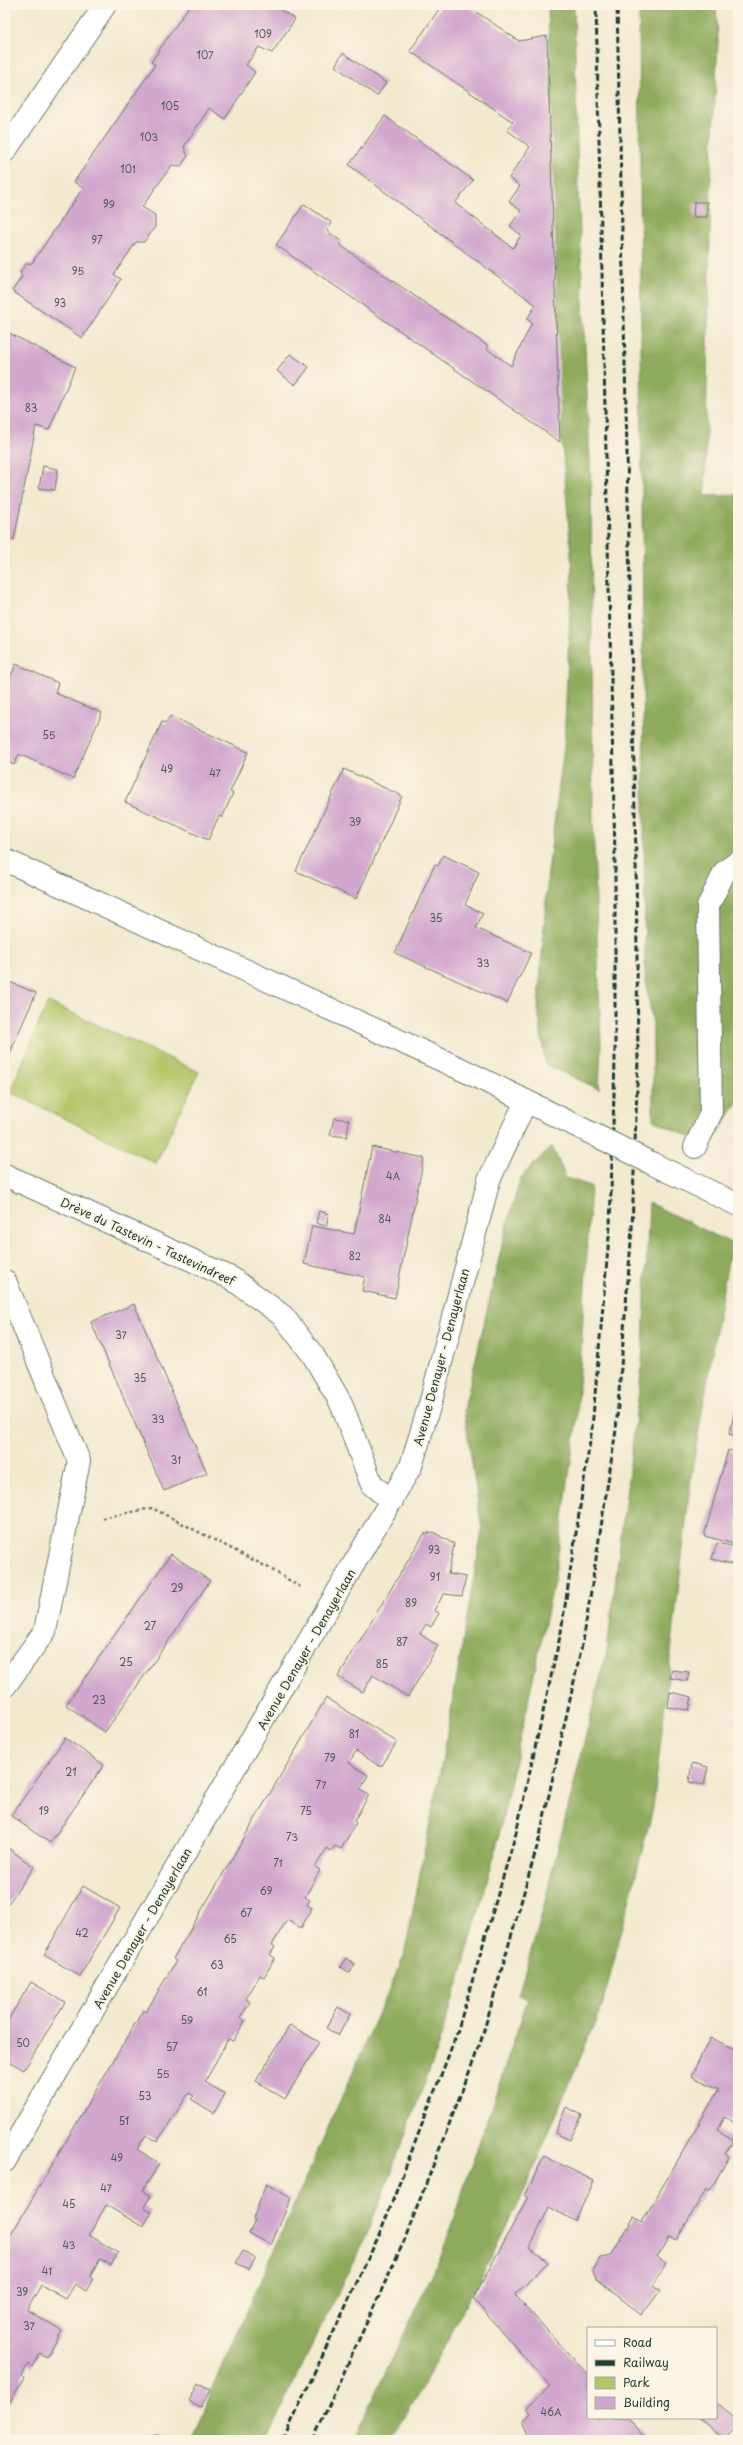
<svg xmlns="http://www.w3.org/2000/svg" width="743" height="2445" viewBox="0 0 743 2445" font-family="'Playpen Sans',sans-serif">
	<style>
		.green { fill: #b3c568; stroke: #69814e }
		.forest { fill: #8eaa5c; stroke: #567448 }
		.building { fill: #d1a7cd }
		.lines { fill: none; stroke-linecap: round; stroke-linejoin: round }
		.minor-casing { stroke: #69796a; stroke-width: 24 }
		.path { stroke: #69796a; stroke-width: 2.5; stroke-dasharray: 3 3; stroke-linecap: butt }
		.minor { stroke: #fff; stroke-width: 22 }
		.rail { stroke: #1f3d34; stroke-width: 3; stroke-dasharray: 6 3; stroke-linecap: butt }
		.minor-bridge-casing { stroke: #69796a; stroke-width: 24; stroke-linecap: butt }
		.minor-bridge { stroke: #fff; stroke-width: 22 }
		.labels { text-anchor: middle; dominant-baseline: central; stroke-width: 4; stroke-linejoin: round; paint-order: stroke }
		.number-label { font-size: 10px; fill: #4c585a }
		.street-label { font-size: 12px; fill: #1f3d34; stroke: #fcf5e5 }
	</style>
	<rect width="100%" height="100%" fill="#fcf5e5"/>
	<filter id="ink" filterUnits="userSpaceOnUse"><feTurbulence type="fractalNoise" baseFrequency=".025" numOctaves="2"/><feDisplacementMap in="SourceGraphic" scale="8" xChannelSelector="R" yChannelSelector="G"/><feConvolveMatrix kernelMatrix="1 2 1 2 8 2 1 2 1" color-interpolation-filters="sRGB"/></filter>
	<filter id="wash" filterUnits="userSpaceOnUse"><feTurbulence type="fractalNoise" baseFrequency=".012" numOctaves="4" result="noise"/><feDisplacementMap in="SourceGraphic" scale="16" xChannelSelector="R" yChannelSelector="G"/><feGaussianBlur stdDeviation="0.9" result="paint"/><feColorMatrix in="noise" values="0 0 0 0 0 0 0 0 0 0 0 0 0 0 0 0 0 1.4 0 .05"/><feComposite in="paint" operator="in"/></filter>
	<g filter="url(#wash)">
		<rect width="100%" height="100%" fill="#f2e9cf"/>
		<polygon class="green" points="48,1002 199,1072 156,1163 10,1092"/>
		<g class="forest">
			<polygon points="548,5 574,5 578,186 591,483 593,816 601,1046 599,1089 545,1064 538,1008 548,872 564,746 572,567 562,442"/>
			<polygon points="639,5 716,5 718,41 711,174 705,496 738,495 738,1101 710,1146 653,1120 653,1024 645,977"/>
			<polygon points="552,1146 566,1178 591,1186 577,1418 554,1582 495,1853 460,1977 433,2061 370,2227 266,2440 193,2440 212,2390 404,1956 444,1751 482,1530 464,1410 506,1228 521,1177"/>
			<polygon points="649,1203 731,1243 692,1470 653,1808 603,2003 519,2203 430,2373 390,2440 354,2440 440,2258 528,1999 518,1995 539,1925 607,1650 642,1366"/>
		</g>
		<g id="blocks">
			<g class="building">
				<polygon points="190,5 273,5 295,19 272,53 259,47 246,65 255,72 225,119 209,108 184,147 188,156 181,166 172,165 142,207 155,215 155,227 144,242 136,242 114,275 121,279 82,338 12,291 22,277 20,272 26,264 32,263 83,188 74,182 155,65 151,62"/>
				<polygon points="442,5 466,5 519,41 547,36 560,442 276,245 304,204 332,223 327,231 342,242 340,245 488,346 487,349 511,366 532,323 527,319 536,305 349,165 385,116 473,180 455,203 513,248 521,235 510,226 521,211 509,202 520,186 509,178 530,147 507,130 513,122 410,51"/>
				<polygon points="343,53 386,83 377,96 335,66"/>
				<polygon points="694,202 707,202 707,217 693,217"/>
				<polygon points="5,331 75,367 49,430 36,426 14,540 8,538 6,554"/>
				<polygon points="290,354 309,367 295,385 277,371"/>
				<polygon points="43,466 58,469 55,490 39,488"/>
				<polygon points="16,664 58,683 55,693 102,713 73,779 19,754 14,765 5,760 5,690"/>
				<polygon points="170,716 248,752 230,792 233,793 222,818 219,816 208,840 125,802 162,722 166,723"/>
				<polygon points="344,769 402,796 356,899 296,871"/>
				<polygon points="443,855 479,872 465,905 483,913 476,928 531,953 507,1003 395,953 435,864 438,866"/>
				<polygon points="5,980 36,993 5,1064"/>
				<polygon points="334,1118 349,1120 347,1137 330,1135"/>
				<polygon points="372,1147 424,1158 395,1298 362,1291 365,1277 304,1264 312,1226 354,1234"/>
				<polygon points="319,1211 329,1214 326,1226 316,1223"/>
				<polygon points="134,1304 207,1473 164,1491 91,1322"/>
				<polygon points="738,1399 738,1437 729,1434"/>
				<polygon points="728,1450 738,1453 738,1545 704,1536"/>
				<polygon points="433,1532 454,1544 448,1574 466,1577 462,1596 444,1594 434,1610 439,1613 431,1627 426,1624 420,1634 438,1646 408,1697 373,1675 363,1692 338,1677 424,1534"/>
				<polygon points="717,1543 737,1547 732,1564 712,1559"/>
				<polygon points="171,1554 210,1581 105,1732 66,1705"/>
				<polygon points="672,1670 689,1672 687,1681 670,1678"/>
				<polygon points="670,1692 692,1697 689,1710 668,1707"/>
				<polygon points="326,1698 397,1742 381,1767 356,1751 349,1763 368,1775 360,1790 369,1795 354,1821 356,1823 341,1849 335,1846 331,1851 327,1848 315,1867 320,1870 305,1897 310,1900 307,1905 312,1908 301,1928 287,1920 272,1945 275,1947 270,1955 275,1958 264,1977 260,1975 246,1999 250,2002 240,2018 245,2021 233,2041 228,2039 205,2082 225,2094 214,2113 191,2099 194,2096 189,2093 157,2142 146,2135 137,2149 159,2164 143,2190 151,2196 144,2207 152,2212 143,2227 106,2205 89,2235 118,2253 111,2265 100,2259 90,2277 93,2279 86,2291 75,2284 66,2299 41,2285 27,2310 62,2331 47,2357 40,2353 32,2367 28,2364 22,2376 24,2378 10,2402 8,2401 5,2406 5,2245 142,2012 143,2010 146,2012 176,1961 173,1959"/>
				<polygon points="65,1738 104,1765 50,1843 11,1816"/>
				<polygon points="692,1763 708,1767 704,1785 689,1782"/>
				<polygon points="5,1846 34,1867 5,1908"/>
				<polygon points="83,1886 120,1908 80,1976 44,1955"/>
				<polygon points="346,1958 355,1964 350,1973 340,1967"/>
				<polygon points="31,1982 65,2002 24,2070 5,2059 5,2025"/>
				<polygon points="338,2007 350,2014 338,2036 326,2028"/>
				<polygon points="290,2025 319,2042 285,2099 256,2081"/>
				<polygon points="710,2038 738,2050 738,2095 735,2099 738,2101 738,2124 724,2117 717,2130 734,2140 725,2154 729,2157 709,2192 706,2189 705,2191 676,2241 669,2237 657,2257 666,2263 653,2286 660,2291 642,2315 596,2279 593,2271 600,2258 611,2256 634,2217 642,2222 719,2089 691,2076"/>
				<polygon points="566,2107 582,2115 570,2140 555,2133"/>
				<polygon points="544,2156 594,2181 575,2221 549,2207 530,2248 548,2262 515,2295 588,2375 588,2418 627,2418 647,2440 527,2440 530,2437 523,2421 530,2413 526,2408 550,2386 473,2299 528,2197 525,2196"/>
				<polygon points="266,2184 291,2198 271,2245 249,2233 255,2221 253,2219"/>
				<polygon points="243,2251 255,2258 249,2269 236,2263"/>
				<polygon points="198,2384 210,2390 201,2407 189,2401"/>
				<polygon points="716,2402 738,2420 738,2425 724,2440 699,2418 716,2418"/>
				<polygon points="157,2435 165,2440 147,2440 148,2437"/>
			</g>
		</g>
	</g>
	<g filter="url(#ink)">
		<use href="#blocks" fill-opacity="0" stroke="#69796a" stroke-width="1"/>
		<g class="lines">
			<defs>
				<g id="minor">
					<polyline points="5,151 105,5"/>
					<polyline points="5,860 463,1070 595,1135"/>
					<polyline points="695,1147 711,1113 708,906 725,871 738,862"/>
					<polyline points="651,1163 738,1205"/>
					<polyline points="5,1175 231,1278 283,1316 313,1355 341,1403 372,1485 392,1501"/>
					<polyline points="5,1281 79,1461 45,1631 5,1686"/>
					<polyline points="5,2161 411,1466 432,1397 489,1180 526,1101"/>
				</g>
			</defs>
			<use href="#minor" class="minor-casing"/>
			<g class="path">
				<polyline points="736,830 738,822"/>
				<polyline points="102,1518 152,1508 269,1568 302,1588"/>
			</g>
			<use href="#minor" class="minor"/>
			<g class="rail">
				<polyline points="283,2440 381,2231 456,2036 516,1833 561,1632 592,1428 610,1226 615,1060 615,857 596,5"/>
				<polyline points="313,2440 404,2241 480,2044 539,1840 584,1636 616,1430 632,1229 638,1059 636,858 617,5"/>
			</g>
			<defs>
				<polyline id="minor-bridge" points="595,1135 651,1163"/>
			</defs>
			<use href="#minor-bridge" class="minor-bridge-casing"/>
			<use href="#minor-bridge" class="minor-bridge"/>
		</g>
	</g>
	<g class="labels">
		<g class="number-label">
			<text x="263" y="33">109</text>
			<text x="205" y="54">107</text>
			<text x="170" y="105">105</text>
			<text x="149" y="136">103</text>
			<text x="128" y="168">101</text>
			<text x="109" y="203">99</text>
			<text x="97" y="239">97</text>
			<text x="78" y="270">95</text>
			<text x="60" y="302">93</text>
			<text x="31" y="407">83</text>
			<text x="49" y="734">55</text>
			<text x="167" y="768">49</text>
			<text x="215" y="772">47</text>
			<text x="355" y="821">39</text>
			<text x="436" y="917">35</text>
			<text x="483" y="962">33</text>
			<text x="393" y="1175">4A</text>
			<text x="385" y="1218">84</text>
			<text x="355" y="1255">82</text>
			<text x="121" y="1334">37</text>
			<text x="140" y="1377">35</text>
			<text x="158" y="1418">33</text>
			<text x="176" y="1459">31</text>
			<text x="434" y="1549">93</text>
			<text x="435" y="1576">91</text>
			<text x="177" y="1587">29</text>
			<text x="411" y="1602">89</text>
			<text x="150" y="1625">27</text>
			<text x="402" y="1641">87</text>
			<text x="126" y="1661">25</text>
			<text x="382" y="1663">85</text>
			<text x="99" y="1699">23</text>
			<text x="354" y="1733">81</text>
			<text x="330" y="1757">79</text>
			<text x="71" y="1771">21</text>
			<text x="321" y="1784">77</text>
			<text x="44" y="1810">19</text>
			<text x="306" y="1810">75</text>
			<text x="292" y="1836">73</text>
			<text x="278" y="1862">71</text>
			<text x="266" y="1890">69</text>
			<text x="246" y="1912">67</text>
			<text x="82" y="1932">42</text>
			<text x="230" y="1938">65</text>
			<text x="217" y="1964">63</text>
			<text x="202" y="1991">61</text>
			<text x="187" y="2019">59</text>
			<text x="23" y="2042">50</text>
			<text x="172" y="2046">57</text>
			<text x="163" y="2073">55</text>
			<text x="145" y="2095">53</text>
			<text x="124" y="2120">51</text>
			<text x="117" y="2157">49</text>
			<text x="106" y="2187">47</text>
			<text x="69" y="2203">45</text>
			<text x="69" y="2244">43</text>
			<text x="47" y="2270">41</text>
			<text x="22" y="2291">39</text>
			<text x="29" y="2325">37</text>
			<text x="551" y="2411">46A</text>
		</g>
		<g class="street-label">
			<text transform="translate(148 1241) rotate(25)">Drève du Tastevin - Tastevindreef</text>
			<text transform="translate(441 1357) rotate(-75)">Avenue Denayer - Denayerlaan</text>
			<text transform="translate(306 1649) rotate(-60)">Avenue Denayer - Denayerlaan</text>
			<text transform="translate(142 1928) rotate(-60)">Avenue Denayer - Denayerlaan</text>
		</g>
	</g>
	<rect width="743" height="2445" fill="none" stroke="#fcf5e5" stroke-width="20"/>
	<rect x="587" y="2327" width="130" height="92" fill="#fcf5e5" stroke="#a4ab9e"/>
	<rect x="595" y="2340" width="20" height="6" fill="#ffffff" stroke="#a4ab9e"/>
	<text x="623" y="2347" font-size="12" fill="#1f3d34">Road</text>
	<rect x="595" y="2360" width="20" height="6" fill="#1f3d34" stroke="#a4ab9e"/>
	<text x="623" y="2367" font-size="12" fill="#1f3d34">Railway</text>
	<rect x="595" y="2377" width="20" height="12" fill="#b3c568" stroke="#a4ab9e"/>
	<text x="623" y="2387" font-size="12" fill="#1f3d34">Park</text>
	<rect x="595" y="2397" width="20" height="12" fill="#d1a7cd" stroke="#a4ab9e"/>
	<text x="623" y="2407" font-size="12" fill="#1f3d34">Building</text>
</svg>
